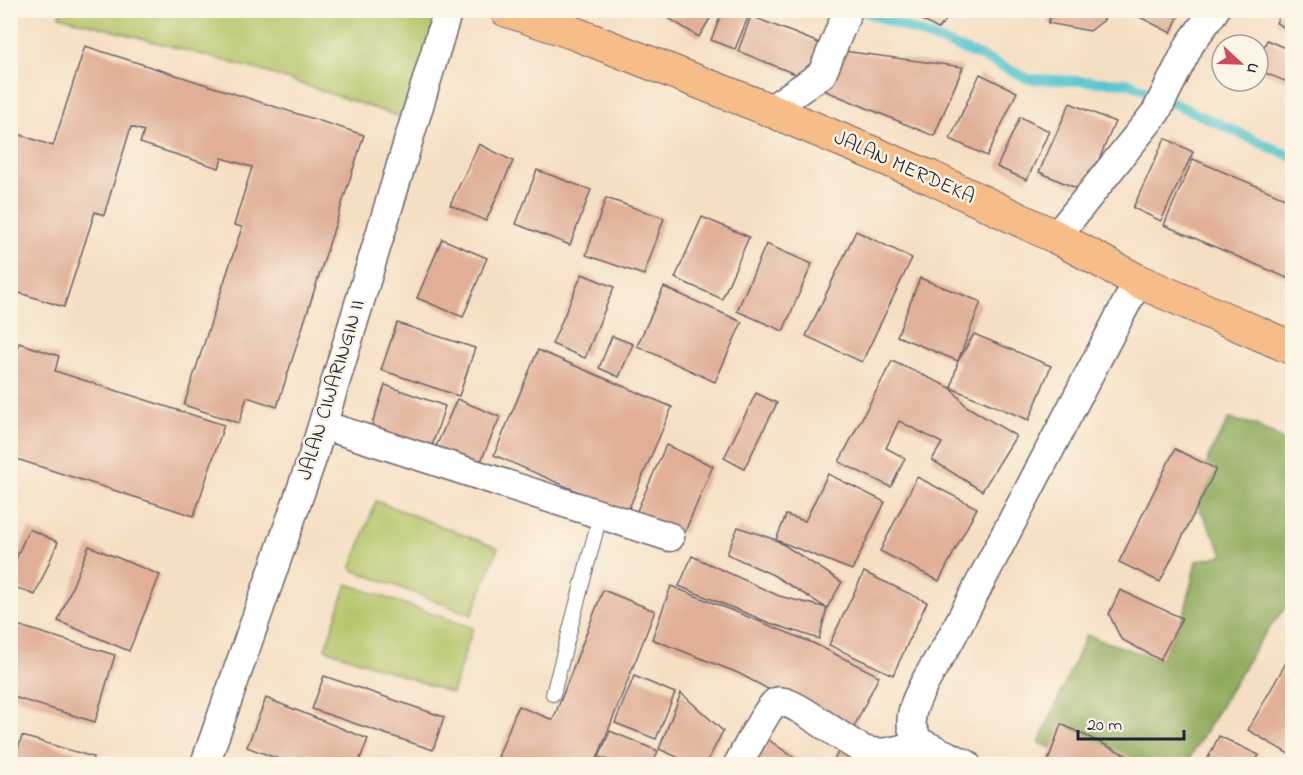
<svg xmlns="http://www.w3.org/2000/svg" width="1303" height="775" viewBox="0 0 1303 775" font-family="'Indie Flower',sans-serif">
	<style>
		.green { fill: #b3c467; stroke: #6a7351; stroke-width: 1.5 }
		.forest { fill: #8eaa5c; stroke: #58664c; stroke-width: 1.5 }
		.lines { fill: none; stroke-linecap: round; stroke-linejoin: round }
		.stream { stroke: #59c6cf; stroke-width: 10 }
		.building { fill: #e0af96 }
		.lane-casing { stroke: #6c646a; stroke-width: 16 }
		.street-casing { stroke: #6c646a; stroke-width: 31 }
		.primary-casing { stroke: #6c646a; stroke-width: 35 }
		.lane { stroke: #fff; stroke-width: 14 }
		.street { stroke: #fff; stroke-width: 28 }
		.primary { stroke: #f7bd88; stroke-width: 33 }
		.labels { text-anchor: middle; dominant-baseline: central; stroke-width: 5; stroke-linejoin: round; paint-order: stroke }
		.street-label { font-size: 21px; fill: #22223b; stroke: #fcf5e5 }
	</style>
	<rect width="100%" height="100%" fill="#fcf5e5"/>
	<filter id="ink" filterUnits="userSpaceOnUse"><feTurbulence type="fractalNoise" baseFrequency=".0167" numOctaves="2"/><feDisplacementMap in="SourceGraphic" scale="12" xChannelSelector="R" yChannelSelector="G"/><feConvolveMatrix kernelMatrix="1 2 1 2 8 2 1 2 1" color-interpolation-filters="sRGB"/></filter>
	<filter id="wash" filterUnits="userSpaceOnUse"><feTurbulence type="fractalNoise" baseFrequency=".008" numOctaves="4" result="noise"/><feDisplacementMap in="SourceGraphic" scale="24" xChannelSelector="R" yChannelSelector="G"/><feGaussianBlur stdDeviation="1.35" result="paint"/><feColorMatrix in="noise" values="0 0 0 0 0 0 0 0 0 0 0 0 0 0 0 0 0 1.4 0 .05"/><feComposite in="paint" operator="in"/></filter>
	<g filter="url(#wash)">
		<rect width="100%" height="100%" fill="#f5dfc2"/>
		<g class="green">
			<polygon points="61,10 448,11 413,121 262,71 59,16"/>
			<polygon points="376,501 498,548 472,615 351,569"/>
			<polygon points="347,584 473,628 452,693 325,649"/>
		</g>
		<polygon class="forest" points="1229,419 1254,424 1292,445 1292,599 1261,639 1186,764 1098,764 1039,743 1086,635 1160,660 1185,612 1196,561 1224,555 1198,506 1209,455"/>
		<g class="lines">
			<polyline class="stream" points="861,10 980,56 1029,79 1129,83 1292,157"/>
		</g>
		<g id="blocks">
			<g class="building">
				<polygon points="668,10 715,10 699,37 665,16"/>
				<polygon points="723,10 737,10 749,15 735,49 711,40"/>
				<polygon points="904,10 955,10 938,29"/>
				<polygon points="1054,10 1110,10 1103,21 1090,31 1048,23"/>
				<polygon points="1126,10 1181,10 1171,33"/>
				<polygon points="1282,10 1292,10 1292,31 1276,23"/>
				<polygon points="751,16 824,45 810,80 738,51"/>
				<polygon points="1267,40 1292,51 1292,84 1258,70 1258,60"/>
				<polygon points="85,46 364,135 277,407 247,397 239,423 184,405 242,227 234,225 252,167 222,158 219,168 140,143 144,131 131,127 104,215 95,212 64,307 10,290 10,158 18,134 53,146"/>
				<polygon points="843,51 963,67 934,136 826,91"/>
				<polygon points="980,74 1017,92 987,156 950,139"/>
				<polygon points="1070,103 1115,122 1085,192 1039,172"/>
				<polygon points="1020,117 1049,131 1027,180 997,167"/>
				<polygon points="1165,138 1193,152 1161,221 1133,208"/>
				<polygon points="479,144 513,161 486,221 450,205"/>
				<polygon points="1193,159 1292,201 1292,280 1164,225"/>
				<polygon points="537,170 591,190 570,245 516,224"/>
				<polygon points="606,198 664,218 644,275 586,255"/>
				<polygon points="702,217 749,237 722,299 675,278"/>
				<polygon points="856,231 912,258 862,362 806,336"/>
				<polygon points="442,239 487,258 463,317 417,298"/>
				<polygon points="766,244 812,264 783,331 737,311"/>
				<polygon points="582,274 614,287 585,358 552,344"/>
				<polygon points="920,278 981,302 958,361 974,334 1051,366 1029,420 951,388 958,361 897,336"/>
				<polygon points="664,287 742,322 715,382 637,346"/>
				<polygon points="397,323 475,348 459,396 381,370"/>
				<polygon points="612,336 633,344 619,377 599,368"/>
				<polygon points="19,343 59,356 55,371 224,425 194,516 10,457 10,355 15,356"/>
				<polygon points="538,350 672,407 627,513 494,455"/>
				<polygon points="892,361 951,388 966,406 1016,436 982,491 932,460 942,443 899,421 886,448 905,458 891,487 839,462"/>
				<polygon points="385,385 445,406 430,452 370,431"/>
				<polygon points="756,393 777,403 744,469 724,458"/>
				<polygon points="457,399 500,417 477,470 434,451"/>
				<polygon points="666,445 713,466 684,534 636,513"/>
				<polygon points="1175,449 1216,469 1160,582 1119,562"/>
				<polygon points="828,474 885,502 852,570 776,540 842,582 827,608 819,639 770,623 679,586 692,556 779,596 827,608 773,575 727,554 738,527 776,540 786,515 805,521"/>
				<polygon points="917,477 977,508 939,581 880,551"/>
				<polygon points="29,529 58,542 35,595 10,585 10,572"/>
				<polygon points="89,546 160,575 129,651 58,621"/>
				<polygon points="864,572 927,602 893,675 829,645"/>
				<polygon points="671,586 813,643 879,676 851,733 738,673 652,639"/>
				<polygon points="603,590 655,611 595,764 516,764 498,757 518,706 553,720"/>
				<polygon points="1120,590 1182,618 1160,660 1121,639 1109,614"/>
				<polygon points="10,623 115,655 95,722 10,696"/>
				<polygon points="1292,652 1292,756 1248,730"/>
				<polygon points="324,676 444,717 433,750 312,709"/>
				<polygon points="634,676 675,693 656,739 615,723"/>
				<polygon points="681,693 723,731 706,764 693,764 659,749"/>
				<polygon points="266,698 368,739 358,764 291,764 247,747"/>
				<polygon points="1061,724 1145,764 1047,764"/>
				<polygon points="610,731 658,751 653,764 619,764 599,757"/>
				<polygon points="22,736 93,757 91,764 13,764"/>
				<polygon points="1219,736 1259,755 1254,764 1205,764"/>
				<polygon points="766,738 803,764 748,764"/>
				<polygon points="841,746 877,764 832,764"/>
			</g>
		</g>
	</g>
	<g filter="url(#ink)">
		<use href="#blocks" fill-opacity="0" stroke="#6c646a" stroke-width="1.5"/>
		<g class="lines">
			<defs>
				<polyline id="lane" points="553,694 600,516"/>
				<g id="street">
					<polyline points="770,110 822,74 848,10"/>
					<polyline points="1056,237 1156,112 1190,44 1215,10"/>
					<polyline points="323,425 670,537"/>
					<polyline points="205,764 313,456 448,10"/>
					<path d="M738 764C745 752 767 708 776 702 789 694 849 746 867 751 885 756 903 748 921 743L966 764"/>
					<path d="M932 764C927 752 916 740 912 727 906 706 938 661 949 642L1138 281"/>
				</g>
				<polyline id="primary" points="506,10 571,32 770,110 932,178 1056,237 1138,281 1292,348"/>
			</defs>
			<use href="#lane" class="lane-casing"/>
			<use href="#street" class="street-casing"/>
			<use href="#primary" class="primary-casing"/>
			<use href="#lane" class="lane"/>
			<use href="#street" class="street"/>
			<use href="#primary" class="primary"/>
		</g>
	</g>
	<g class="labels">
		<g class="street-label">
			<text transform="translate(904 168) rotate(24)">JALAN MERDEKA</text>
			<text transform="translate(332 390) rotate(-73)">JALAN CIWARINGIN II</text>
		</g>
	</g>
	<rect width="1303" height="775" fill="none" stroke="#fcf5e5" stroke-width="36"/>
	<g transform="translate(1240 63) rotate(112)"><circle r="28" fill="#fcf5e5" stroke="#a5a1a1" stroke-width="1.5"/>
	<path d="M0-4.5L10 22L0 15L-10 22Z" fill="#d1495b"/>
	<text y="-9" font-size="16" font-weight="bold" text-anchor="middle" fill="#22223b">U</text>
	</g>
	<path d="M1078 730v9h106v-9" fill="none" stroke="#22223b" stroke-width="3"/>
	<text x="1087" y="730" font-size="18" fill="#22223b" stroke="#fcf5e5" stroke-width="4.5" paint-order="stroke">20 m</text>
</svg>
